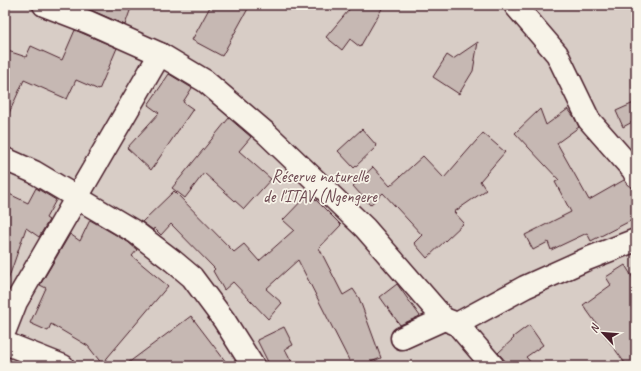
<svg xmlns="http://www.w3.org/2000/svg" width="641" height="371" viewBox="0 0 641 371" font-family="Caveat,sans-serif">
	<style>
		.green { fill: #d8cdc6; stroke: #917678 }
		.building { fill: #c6b8b3; stroke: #4a1f2b }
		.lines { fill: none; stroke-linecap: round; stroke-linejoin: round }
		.minor-casing { stroke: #4a1f2b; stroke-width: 25 }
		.minor { stroke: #f7f3e8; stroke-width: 22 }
		.labels { text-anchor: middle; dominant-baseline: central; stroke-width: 3.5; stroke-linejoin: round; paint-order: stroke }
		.park-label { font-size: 17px; fill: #6e4a52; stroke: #f7f3e8 }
	</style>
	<rect width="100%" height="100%" fill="#f0ebe0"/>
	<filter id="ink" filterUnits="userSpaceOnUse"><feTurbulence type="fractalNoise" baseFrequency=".025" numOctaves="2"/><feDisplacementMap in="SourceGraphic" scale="8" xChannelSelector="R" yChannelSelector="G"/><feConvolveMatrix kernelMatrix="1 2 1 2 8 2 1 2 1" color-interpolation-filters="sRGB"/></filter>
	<g filter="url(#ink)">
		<rect class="green" x="5" y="5" width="631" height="361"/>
		<g class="building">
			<polygon points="85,5 132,5 125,25 84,7"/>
			<polygon points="211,5 250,5 222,56 192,40"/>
			<polygon points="353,5 384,5 360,47 350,39 342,50 326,37"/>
			<polygon points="75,30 117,48 99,90 76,80 67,99 24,80 5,122 5,50 26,57 31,46 62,60"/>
			<polygon points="478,42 473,71 459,94 433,77 447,55 453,59"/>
			<polygon points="169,74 192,88 183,102 193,109 151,170 127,148 159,113 148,105"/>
			<polygon points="636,102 636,120 623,127 616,111"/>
			<polygon points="540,109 546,125 568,109 574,117 579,127 557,143 589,200 624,180 631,187 636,196 636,218 591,241 587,233 551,250 548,242 533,250 525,235 571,212 555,182 559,180 515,133"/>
			<polygon points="229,118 251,137 239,151 271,179 244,209 204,173 185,198 172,188"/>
			<polygon points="362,129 377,146 354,168 338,151"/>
			<polygon points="483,133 505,152 480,181 486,190 454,212 464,223 427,258 414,243 422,235 383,193 370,205 353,186 373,167 390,186 423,156 444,178"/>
			<polygon points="36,188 56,200 46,218 49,220 39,237 26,228 8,280 5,280 5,192 28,203"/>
			<polygon points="174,191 234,252 244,244 259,261 294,230 283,220 309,193 341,225 319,248 343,295 353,289 359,298 381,358 360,366 352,366 298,260 266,289 282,303 268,319 233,282 224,290 213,271 215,269 171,224 161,235 154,228 153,230 142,222"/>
			<polygon points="90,220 128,242 137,250 132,256 168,286 102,364 88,346 51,324 48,331 30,323 46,288 40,285 70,234 80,241"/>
			<polygon points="625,265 636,283 636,366 627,366 583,305 611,285 606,277"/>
			<polygon points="397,284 420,316 400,325 380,297"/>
			<polygon points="191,316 229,366 124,366"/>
			<polygon points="529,325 543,345 526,357 534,366 510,366 498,353 514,338 513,337"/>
			<polygon points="284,327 293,345 285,349 294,366 270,366 257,340"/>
		</g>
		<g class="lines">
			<defs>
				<g id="minor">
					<polyline points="44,5 88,22 160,54 205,81 267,134 365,228 444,319 457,324 493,366"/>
					<polyline points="515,5 557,54 589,120 633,170 636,176"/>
					<polyline points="5,159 34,172 135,232 173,261 192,277 224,320 253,366"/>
					<polyline points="457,324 525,287 587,259 636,240"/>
					<polyline points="5,330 16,302 160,54"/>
					<polyline points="402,338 444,319"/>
					<polyline points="5,343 63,366"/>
				</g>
			</defs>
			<use href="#minor" class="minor-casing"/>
			<use href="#minor" class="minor"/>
		</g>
	</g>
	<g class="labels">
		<g class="park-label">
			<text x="320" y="176">Réserve naturelle<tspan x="320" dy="20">de l'ITAV (Ngengere</tspan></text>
		</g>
	</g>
	<rect width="641" height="371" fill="none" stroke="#f7f3e8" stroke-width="20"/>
	<rect x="10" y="10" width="621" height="351" fill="none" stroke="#4a1f2b" stroke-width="1.5" filter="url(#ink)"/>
	<g transform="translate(603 333) rotate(296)" stroke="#f7f3e8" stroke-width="3" paint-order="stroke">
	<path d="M0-3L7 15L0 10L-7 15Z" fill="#4a1f2b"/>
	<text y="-6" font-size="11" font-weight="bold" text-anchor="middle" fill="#4a1f2b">N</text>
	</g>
</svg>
